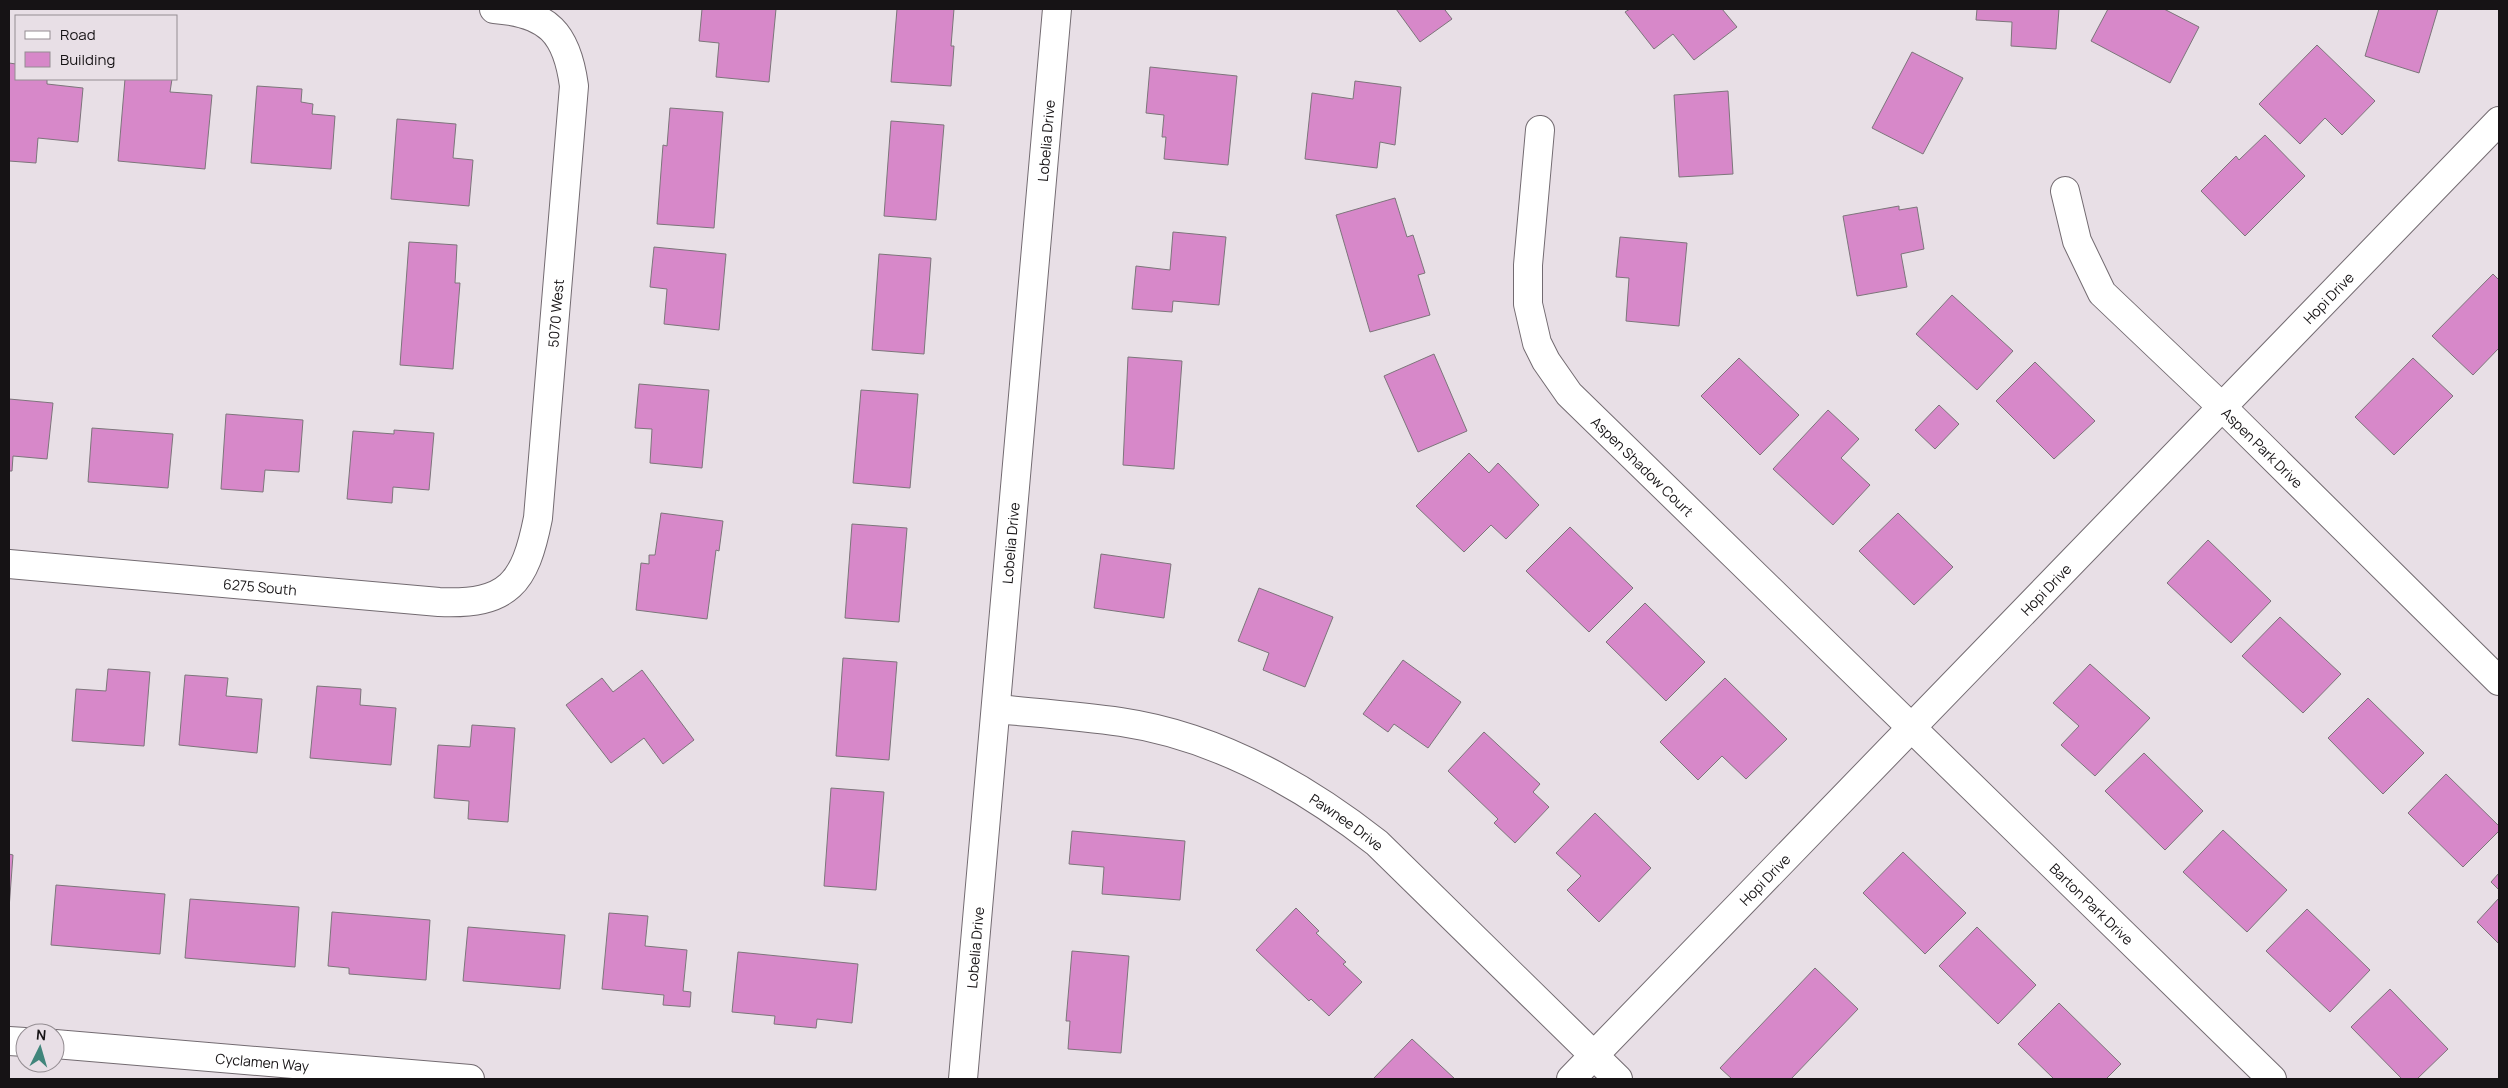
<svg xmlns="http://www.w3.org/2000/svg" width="2508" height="1088" viewBox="0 0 2508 1088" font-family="Manrope,sans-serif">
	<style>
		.building { fill: #d788c9; stroke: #7d757b }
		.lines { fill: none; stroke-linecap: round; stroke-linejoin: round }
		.street-casing { stroke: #736b71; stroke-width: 30 }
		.street { stroke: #fff; stroke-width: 28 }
		.labels { text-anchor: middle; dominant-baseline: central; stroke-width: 4; stroke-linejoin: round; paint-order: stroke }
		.street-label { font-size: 14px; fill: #161315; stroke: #e8dfe6 }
	</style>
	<rect width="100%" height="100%" fill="#e8dfe6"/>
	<g class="building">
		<polygon points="702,9 776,9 769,82 716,77 719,43 699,41"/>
		<polygon points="897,9 954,9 951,46 954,46 951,86 891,82"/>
		<polygon points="1396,9 1447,9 1445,10 1452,19 1420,42"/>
		<polygon points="1630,9 1722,9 1737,27 1694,60 1673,34 1654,49 1625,12"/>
		<polygon points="1977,9 2059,9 2056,49 2011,46 2012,22 1976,20"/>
		<polygon points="2108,9 2164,9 2199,27 2170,83 2091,41"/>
		<polygon points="2379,9 2438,9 2419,73 2365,56"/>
		<polygon points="2317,45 2375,101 2342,135 2325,118 2300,144 2259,104"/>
		<polygon points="1912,52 1963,78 1923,154 1872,128"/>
		<polygon points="9,63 16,64 16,79 47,79 47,84 83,88 78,142 38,138 36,163 9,161"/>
		<polygon points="1150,67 1237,76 1228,165 1164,159 1166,137 1162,137 1164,115 1146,113"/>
		<polygon points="125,79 172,79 170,92 212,95 205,169 118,161"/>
		<polygon points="1355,81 1401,87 1395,145 1380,142 1377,168 1305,159 1312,93 1353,99"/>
		<polygon points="257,86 302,89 301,102 313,104 312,114 335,116 331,169 251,163"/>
		<polygon points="1728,91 1733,174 1679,177 1674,95"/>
		<polygon points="670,108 723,112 714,228 657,224 663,145 667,146"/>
		<polygon points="397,119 456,124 453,158 473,160 469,206 391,199"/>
		<polygon points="891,121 944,125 936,220 884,216"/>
		<polygon points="2265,135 2305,176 2245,236 2201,191 2236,156 2239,160"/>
		<polygon points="1395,198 1407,237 1413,235 1425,273 1418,275 1430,315 1370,332 1336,215"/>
		<polygon points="1899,206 1899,210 1917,207 1924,249 1901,254 1907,287 1857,296 1843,216"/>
		<polygon points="1173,232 1226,237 1219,305 1173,301 1172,312 1132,309 1136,266 1170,270"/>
		<polygon points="1620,237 1687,243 1679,326 1626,321 1629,278 1616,277"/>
		<polygon points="409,242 457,245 455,283 460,283 453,369 400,365"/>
		<polygon points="654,247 726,254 719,330 664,324 667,289 650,287"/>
		<polygon points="879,254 931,258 924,354 872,350"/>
		<polygon points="2493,274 2499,280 2499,348 2473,375 2432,336"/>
		<polygon points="1952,295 2013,351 1977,390 1916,334"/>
		<polygon points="1434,354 1467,431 1418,452 1384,376"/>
		<polygon points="1128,357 1182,361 1174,469 1123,465"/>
		<polygon points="1739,358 1799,415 1760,455 1701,396"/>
		<polygon points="2413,358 2453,396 2394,455 2355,417"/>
		<polygon points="2035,362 2095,421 2054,459 1996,401"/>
		<polygon points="639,384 709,390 702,468 650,463 652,429 635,428"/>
		<polygon points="861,390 918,394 910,488 853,483"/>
		<polygon points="9,399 53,403 47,459 13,456 12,471 9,471"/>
		<polygon points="1939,405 1959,424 1935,449 1915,430"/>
		<polygon points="1828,410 1859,439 1841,458 1870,485 1833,525 1773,469"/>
		<polygon points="226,414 303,420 299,472 265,470 263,492 221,489"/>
		<polygon points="92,428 173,434 168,488 88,482"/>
		<polygon points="394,430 434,433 429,490 393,487 392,503 347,499 353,431 394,434"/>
		<polygon points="1469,453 1489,473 1498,463 1539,505 1506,539 1491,525 1464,552 1416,506"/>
		<polygon points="661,513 723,521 719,551 716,550 707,619 636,610 641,563 649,564 649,555 655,555"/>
		<polygon points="1898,513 1953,567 1914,605 1859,551"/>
		<polygon points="852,524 907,528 899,622 845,618"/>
		<polygon points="1570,527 1633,588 1589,632 1526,571"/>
		<polygon points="2208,540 2271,601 2231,643 2167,583"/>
		<polygon points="1101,554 1171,564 1164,618 1094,608"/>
		<polygon points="1259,588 1333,617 1305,687 1263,670 1269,653 1238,641"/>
		<polygon points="1645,603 1705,662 1666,701 1606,642"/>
		<polygon points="2280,617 2341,674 2303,713 2242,656"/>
		<polygon points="843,658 897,662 889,760 836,756"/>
		<polygon points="1403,660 1461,702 1428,748 1394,724 1388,732 1363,714"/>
		<polygon points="2090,664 2150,718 2095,776 2061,745 2079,726 2053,703"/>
		<polygon points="108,669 150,672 144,746 72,741 76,689 106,691"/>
		<polygon points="642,670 694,740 663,764 644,738 611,763 566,705 602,678 613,692"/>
		<polygon points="185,675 228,678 226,696 262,699 257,753 179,745"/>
		<polygon points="1725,678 1787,739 1746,779 1722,756 1698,780 1660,742"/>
		<polygon points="317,686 361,689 360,705 396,708 391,765 310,758"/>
		<polygon points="2368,698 2424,753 2383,794 2328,738"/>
		<polygon points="472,725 515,728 508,822 468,819 469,801 434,798 438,745 470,747"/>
		<polygon points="1484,732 1540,784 1533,792 1549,807 1515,843 1494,823 1498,819 1448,771"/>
		<polygon points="2144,753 2203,811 2165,850 2105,791"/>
		<polygon points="2446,774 2499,826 2499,831 2463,867 2408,813"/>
		<polygon points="831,788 884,792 876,890 824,886"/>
		<polygon points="1595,813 1651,868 1599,922 1567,890 1581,876 1556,853"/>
		<polygon points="2223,830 2287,890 2247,932 2183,872"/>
		<polygon points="1072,831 1185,841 1180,900 1102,894 1104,867 1069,864"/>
		<polygon points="1903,852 1966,913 1925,954 1863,893"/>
		<polygon points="9,854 13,855 9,909"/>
		<polygon points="2499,873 2499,890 2491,882"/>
		<polygon points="56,885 165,894 160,954 51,945"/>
		<polygon points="2499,898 2499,944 2477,922"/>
		<polygon points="190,899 299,907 295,967 185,958"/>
		<polygon points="1296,908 1319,931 1316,933 1346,962 1343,964 1362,982 1329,1016 1311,999 1309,1001 1256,950"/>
		<polygon points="2307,909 2370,970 2330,1012 2266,951"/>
		<polygon points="332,912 430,920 426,980 349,974 349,968 328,966"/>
		<polygon points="609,913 648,916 645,946 687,950 683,991 691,992 690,1007 663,1005 664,995 602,989"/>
		<polygon points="468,927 565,935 560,989 463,981"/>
		<polygon points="1977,927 2036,985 1998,1024 1939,966"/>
		<polygon points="1072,951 1129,956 1121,1053 1068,1049 1070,1021 1066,1021"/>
		<polygon points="738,952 858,964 852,1023 817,1019 816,1028 774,1024 775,1016 732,1012"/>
		<polygon points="1815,968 1858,1009 1791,1079 1732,1079 1720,1068"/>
		<polygon points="2390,989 2448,1049 2417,1079 2402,1079 2351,1027"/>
		<polygon points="2059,1003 2121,1064 2106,1079 2054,1079 2018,1044"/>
		<polygon points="1412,1039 1455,1079 1373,1079"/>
	</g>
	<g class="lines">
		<defs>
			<g id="street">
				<path id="s1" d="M1540 130 1528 265V304L1537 343 1546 361 1569 394 2272 1079"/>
				<path id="s2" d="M2065 191 2077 241 2102 293 2223 408 2499 681"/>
				<path id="s3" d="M9 564 439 602C509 605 525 583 538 518L574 86C567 33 548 13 494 9"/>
				<path id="s4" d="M996 709C1037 713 1080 716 1121 722 1216 736 1303 785 1377 843L1618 1079"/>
				<polyline points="9,1041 25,1042"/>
				<path id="s5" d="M55 1044 470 1079"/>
				<path id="s6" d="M963 1079 1057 9"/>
				<path id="s7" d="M1571 1079 2499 121"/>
			</g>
		</defs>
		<use href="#street" class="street-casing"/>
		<use href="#street" class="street"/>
	</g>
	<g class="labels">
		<g class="street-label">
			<text stroke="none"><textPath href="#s6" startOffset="942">Lobelia Drive</textPath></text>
			<text stroke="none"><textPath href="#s7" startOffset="1088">Hopi Drive</textPath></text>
			<text stroke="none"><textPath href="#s3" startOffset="786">5070 West</textPath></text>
			<text stroke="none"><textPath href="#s2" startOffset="332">Aspen Park Drive</textPath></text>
			<text stroke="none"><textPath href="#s1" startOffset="378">Aspen Shadow Court</textPath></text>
			<text stroke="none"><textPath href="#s6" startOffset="538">Lobelia Drive</textPath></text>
			<text stroke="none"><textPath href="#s3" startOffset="252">6275 South</textPath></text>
			<text stroke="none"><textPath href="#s7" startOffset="682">Hopi Drive</textPath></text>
			<text stroke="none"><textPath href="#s4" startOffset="375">Pawnee Drive</textPath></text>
			<text stroke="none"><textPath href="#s7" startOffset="278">Hopi Drive</textPath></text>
			<text stroke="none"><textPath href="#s1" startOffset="1005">Barton Park Drive</textPath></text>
			<text stroke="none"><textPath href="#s6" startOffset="132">Lobelia Drive</textPath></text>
			<text stroke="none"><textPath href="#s5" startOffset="208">Cyclamen Way</textPath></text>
		</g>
	</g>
	<rect width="2508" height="1088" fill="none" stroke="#161315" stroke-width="20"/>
	<rect x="15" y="15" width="162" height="65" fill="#e8dfe6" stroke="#948d92"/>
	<rect x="25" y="31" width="25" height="8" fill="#ffffff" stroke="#948d92"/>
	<text x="60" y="40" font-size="15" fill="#161315">Road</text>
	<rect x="25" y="52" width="25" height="15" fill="#d788c9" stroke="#948d92"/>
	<text x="60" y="65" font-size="15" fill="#161315">Building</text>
	<g transform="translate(40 1048) rotate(5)"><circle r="24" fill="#e8dfe6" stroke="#948d92"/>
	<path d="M0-4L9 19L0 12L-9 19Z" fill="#40857b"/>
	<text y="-8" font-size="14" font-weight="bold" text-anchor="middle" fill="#161315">N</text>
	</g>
</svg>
